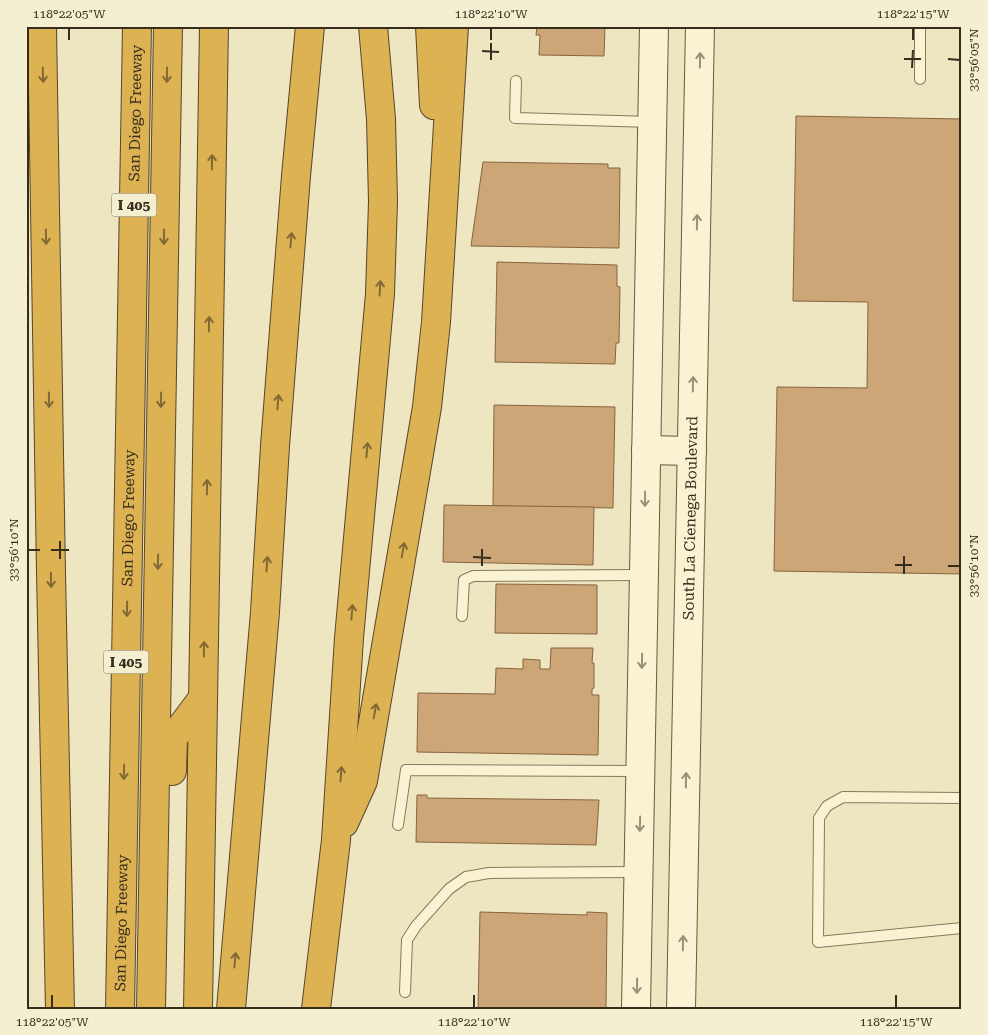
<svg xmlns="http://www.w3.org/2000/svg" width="988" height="1035" viewBox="0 0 988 1035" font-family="'Roboto Serif',serif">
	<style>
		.building { fill: #cca677; stroke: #86643f }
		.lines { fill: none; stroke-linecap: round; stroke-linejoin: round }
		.lane-casing { stroke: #877859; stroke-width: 12 }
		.secondary-casing { stroke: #69583c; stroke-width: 30 }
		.highway-casing { stroke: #55452d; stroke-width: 30 }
		.lane { stroke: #f9f3d4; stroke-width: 10 }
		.secondary { stroke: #f9f3d4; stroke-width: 28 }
		.highway { stroke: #ddb252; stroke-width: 28 }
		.oneway { stroke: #989078 }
		.oneway2 { stroke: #826935 }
		.ticks { fill: none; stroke: #372d1d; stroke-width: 2 }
		.labels { text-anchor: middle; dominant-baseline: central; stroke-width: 4.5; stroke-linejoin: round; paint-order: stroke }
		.shield { fill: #f5efd1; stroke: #706753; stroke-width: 1 }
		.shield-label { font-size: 14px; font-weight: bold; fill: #372d1d }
		.street-label { font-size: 15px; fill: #372d1d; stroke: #f5efd1 }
		.neatline { fill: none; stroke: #372d1d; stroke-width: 2 }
		.ticks-label { font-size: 12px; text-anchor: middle; fill: #372d1d }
	</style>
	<rect width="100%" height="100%" fill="#eee6c1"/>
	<g class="building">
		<polygon points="537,26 605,26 604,56 539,55 540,35 536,35"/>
		<polygon points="796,116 962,119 962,574 774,571 777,387 867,388 868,302 793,301"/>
		<polygon points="483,162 608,164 608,168 620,168 619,248 471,246"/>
		<polygon points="497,262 617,265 617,286 620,287 619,343 616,343 615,364 495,362"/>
		<polygon points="494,405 615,407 613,508 493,506"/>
		<polygon points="444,505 594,507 593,565 443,562"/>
		<polygon points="496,584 597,585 597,634 495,633"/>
		<polygon points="551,648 593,648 592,663 594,663 594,688 592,689 592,695 599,695 598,755 417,752 418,693 495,694 496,668 523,669 523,659 540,660 540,669 550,669"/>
		<polygon points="417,795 427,795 427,798 599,800 596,845 416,842"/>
		<polygon points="480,912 587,915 587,912 607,913 606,1009 478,1009"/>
	</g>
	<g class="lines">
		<defs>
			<g id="lane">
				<polyline points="920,26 920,79"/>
				<polyline points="516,81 515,118 652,122"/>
				<polyline points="462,616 464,580 473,576 643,575"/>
				<polyline points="962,798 843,797 827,806 819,818 818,942 962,928"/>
				<polyline points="398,825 406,770 640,771"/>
				<polyline points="405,992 407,940 416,926 449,889 466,877 489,873 638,872"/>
			</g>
			<g id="secondary">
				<polyline points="646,450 692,451"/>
				<polyline points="636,1009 654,26"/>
				<path id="s1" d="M681 1009 700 26"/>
			</g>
			<g id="highway">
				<polyline points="42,26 51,573 60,1009"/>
				<polyline points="430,26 434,105"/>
				<polyline points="172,771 173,738 203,698"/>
				<polyline points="344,823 363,781 427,407 436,322 454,26"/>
				<path id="s2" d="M120 1009 137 26"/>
				<polyline points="151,1009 168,26"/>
				<polyline points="198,1009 214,26"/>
				<polyline points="231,1009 265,612 275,446 296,176 310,26"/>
				<polyline points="316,1009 336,840 349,638 380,294 383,202 381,119 373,26"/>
			</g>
		</defs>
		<use href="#lane" class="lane-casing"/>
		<use href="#secondary" class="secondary-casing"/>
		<use href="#highway" class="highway-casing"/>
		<use href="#lane" class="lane"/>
		<use href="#secondary" class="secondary"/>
		<use href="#highway" class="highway"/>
	</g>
	<defs><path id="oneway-shaft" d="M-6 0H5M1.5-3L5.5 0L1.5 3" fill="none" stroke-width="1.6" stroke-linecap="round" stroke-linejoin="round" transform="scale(1.25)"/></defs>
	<g class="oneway">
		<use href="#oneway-shaft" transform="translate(700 60) rotate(-89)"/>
		<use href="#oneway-shaft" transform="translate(697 222) rotate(-89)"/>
		<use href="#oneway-shaft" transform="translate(693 384) rotate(-89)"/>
		<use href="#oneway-shaft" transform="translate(645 499) rotate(91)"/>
		<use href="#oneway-shaft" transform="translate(642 661) rotate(91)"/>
		<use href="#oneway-shaft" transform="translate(686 780) rotate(-89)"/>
		<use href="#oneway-shaft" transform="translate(640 824) rotate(91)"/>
		<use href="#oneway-shaft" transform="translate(683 943) rotate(-89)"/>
		<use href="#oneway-shaft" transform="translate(637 986) rotate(91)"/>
	</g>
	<g class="oneway2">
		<use href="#oneway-shaft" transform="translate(43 75) rotate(88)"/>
		<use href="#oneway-shaft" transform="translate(167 75) rotate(91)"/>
		<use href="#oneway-shaft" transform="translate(212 162) rotate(-89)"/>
		<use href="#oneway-shaft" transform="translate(46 237) rotate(89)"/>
		<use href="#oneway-shaft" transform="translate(164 237) rotate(91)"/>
		<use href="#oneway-shaft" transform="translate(291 240) rotate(-85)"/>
		<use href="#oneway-shaft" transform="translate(380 288) rotate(-87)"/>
		<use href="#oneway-shaft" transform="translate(209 324) rotate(-89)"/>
		<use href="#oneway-shaft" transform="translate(49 400) rotate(89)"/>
		<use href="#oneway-shaft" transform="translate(161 400) rotate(91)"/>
		<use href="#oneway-shaft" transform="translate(278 402) rotate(-85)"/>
		<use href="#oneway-shaft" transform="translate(367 450) rotate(-85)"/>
		<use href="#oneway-shaft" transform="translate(207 487) rotate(-89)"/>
		<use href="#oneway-shaft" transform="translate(403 550) rotate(-80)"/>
		<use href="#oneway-shaft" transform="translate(158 562) rotate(91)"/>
		<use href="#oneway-shaft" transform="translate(267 564) rotate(-86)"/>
		<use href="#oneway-shaft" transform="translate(51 580) rotate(89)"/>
		<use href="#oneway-shaft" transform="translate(127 609) rotate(91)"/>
		<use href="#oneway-shaft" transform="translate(352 612) rotate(-85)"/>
		<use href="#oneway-shaft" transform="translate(204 649) rotate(-89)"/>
		<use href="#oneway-shaft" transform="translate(375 711) rotate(-80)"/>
		<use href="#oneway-shaft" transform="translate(124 772) rotate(91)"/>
		<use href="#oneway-shaft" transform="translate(341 774) rotate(-86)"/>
		<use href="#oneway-shaft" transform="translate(235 960) rotate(-85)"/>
	</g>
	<path class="ticks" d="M69 40V28M491 40V28M913 40V28M482 51 499 52M904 59H921M948 59 960 60M491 60V43M912 68 913 50M28 550H40M51 550H69M473 557 491 558M60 559V541M895 565H912M482 566V549M948 566H960M904 574V556M52 1008V995M474 1008V995M896 1008V995"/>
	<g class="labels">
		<g class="shield">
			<rect x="111.5" y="193.5" width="45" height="23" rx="4"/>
			<rect x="103.5" y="650.5" width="45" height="23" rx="4"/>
		</g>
		<g class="shield-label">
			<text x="134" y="205">I 405</text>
			<text x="126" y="662">I 405</text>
		</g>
		<g class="street-label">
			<text stroke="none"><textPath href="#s2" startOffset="896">San Diego Freeway</textPath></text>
			<text stroke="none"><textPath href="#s2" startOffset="491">San Diego Freeway</textPath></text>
			<text stroke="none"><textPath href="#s1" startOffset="491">South La Cienega Boulevard</textPath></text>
			<text stroke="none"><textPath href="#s2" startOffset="86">San Diego Freeway</textPath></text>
		</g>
	</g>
	<rect width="988" height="1035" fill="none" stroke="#f5efd1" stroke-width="55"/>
	<rect x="28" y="28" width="932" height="980" class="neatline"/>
	<g class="ticks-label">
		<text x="69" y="18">118°22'05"W</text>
		<text x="491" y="18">118°22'10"W</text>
		<text x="913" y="18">118°22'15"W</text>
		<text transform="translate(974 60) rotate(-90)" y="4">33°56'05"N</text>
		<text transform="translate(14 550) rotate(-90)" y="4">33°56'10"N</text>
		<text transform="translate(974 566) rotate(-90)" y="4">33°56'10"N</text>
		<text x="52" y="1026">118°22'05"W</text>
		<text x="474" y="1026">118°22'10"W</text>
		<text x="896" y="1026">118°22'15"W</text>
	</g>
</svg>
